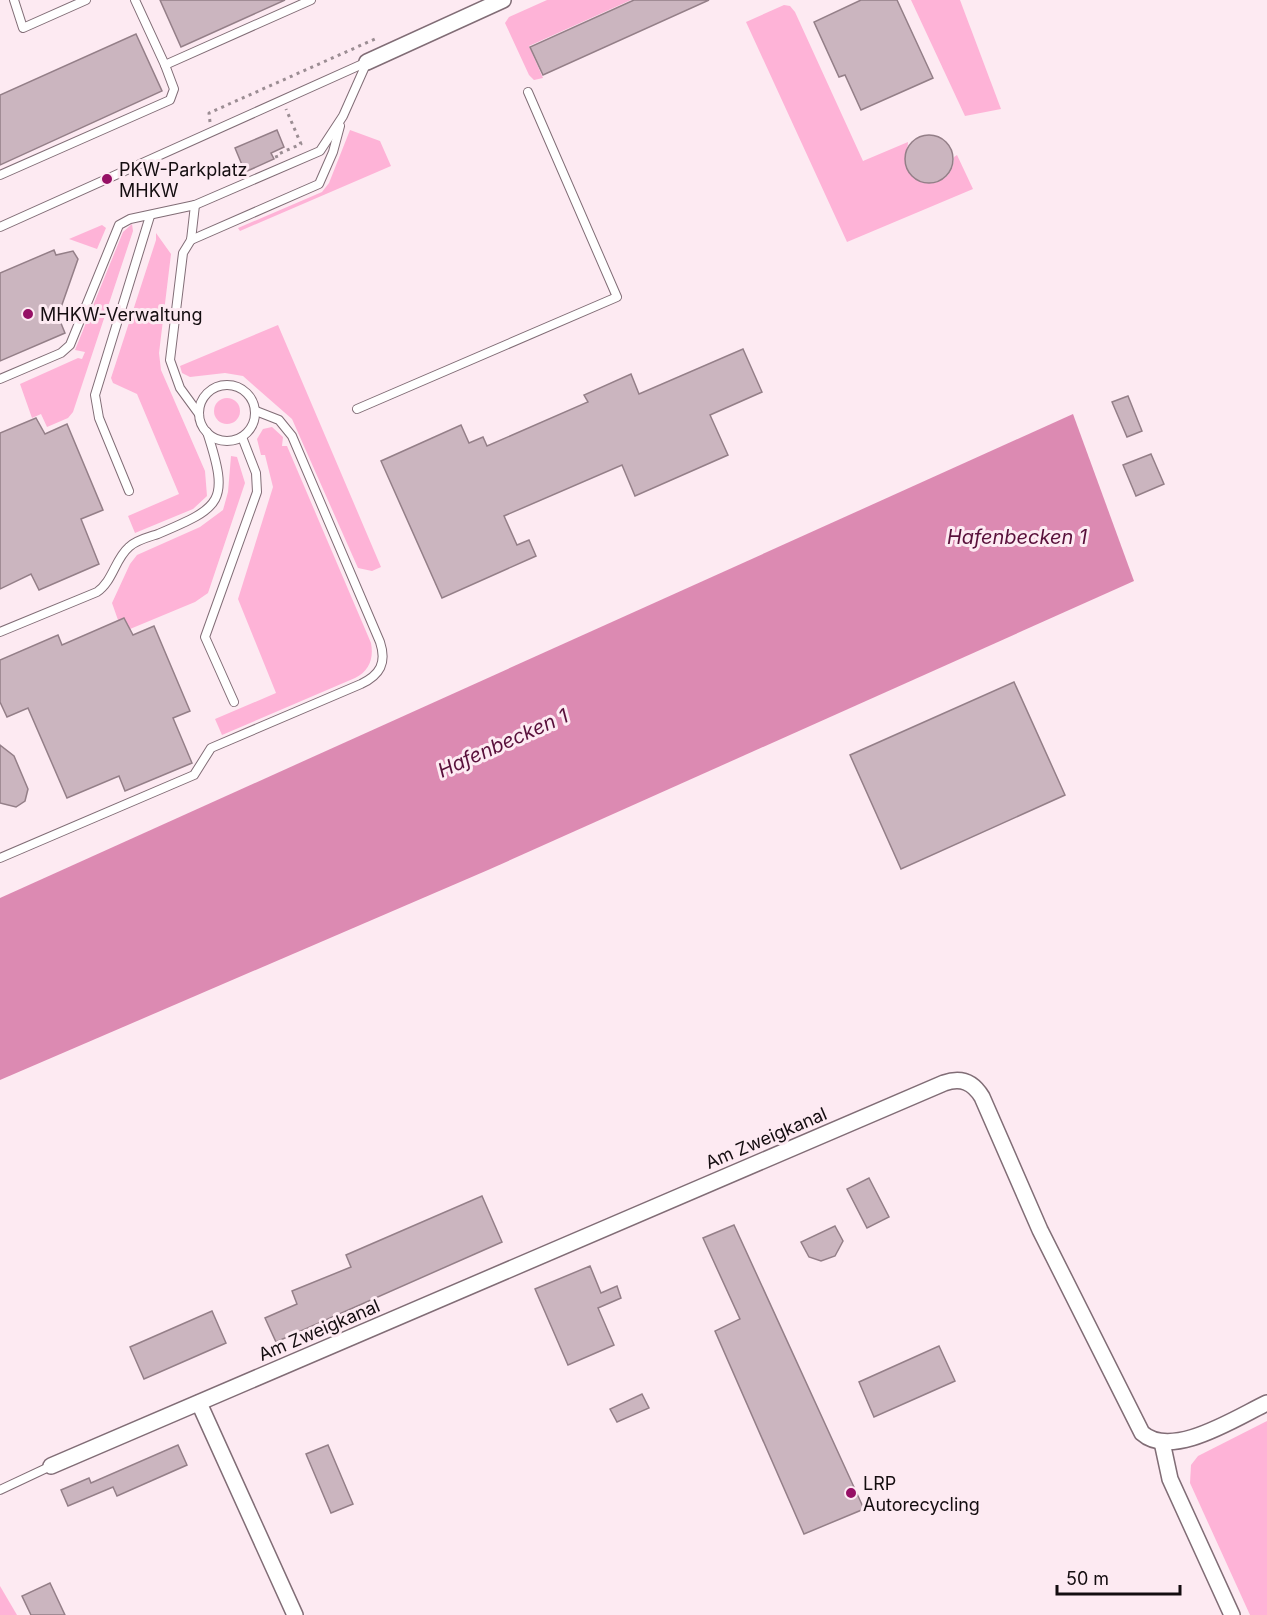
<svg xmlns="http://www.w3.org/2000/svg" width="1267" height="1615" viewBox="0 0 1267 1615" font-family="Inter,sans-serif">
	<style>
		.green { fill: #feb3d7 }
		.water { fill: #dc8ab2 }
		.building { fill: #cbb5bf; stroke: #947f88; stroke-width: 1.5 }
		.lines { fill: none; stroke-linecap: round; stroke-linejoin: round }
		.service-casing { stroke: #816d76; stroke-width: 10 }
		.minor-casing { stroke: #816d76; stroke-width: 18 }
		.path { stroke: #9b8d93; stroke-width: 3; stroke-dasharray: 3 4.5; stroke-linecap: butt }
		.service { stroke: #fff; stroke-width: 8 }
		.minor { stroke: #fff; stroke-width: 15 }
		.poi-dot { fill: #960f65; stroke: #fdeaf2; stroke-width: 2 }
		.labels { text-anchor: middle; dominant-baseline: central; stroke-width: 6; stroke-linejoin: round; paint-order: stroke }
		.poi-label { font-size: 18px; fill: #140d10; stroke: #fdeaf2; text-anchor: start }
		.street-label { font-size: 18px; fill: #140d10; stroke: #fdeaf2 }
		.water-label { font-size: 20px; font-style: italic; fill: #59103b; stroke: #fdeaf2 }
	</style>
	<rect width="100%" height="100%" fill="#fdeaf2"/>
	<g class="green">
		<polygon points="547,0 631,0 529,46 543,78 534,80 529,75 505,23 509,17"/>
		<polygon points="911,0 960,0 1001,109 965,116"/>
		<path d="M784 5 790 6 795 12 863 161 908 142 906 168C920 192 954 186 954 157L957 155 973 189 847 242 746 22Z"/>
		<polygon points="350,130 380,141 391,166 240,231 238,228 322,192 329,183"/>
		<polygon points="132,224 133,231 73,412 68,418 47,427 41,414 32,418 20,384 78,358 82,359 85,352 75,350 123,232"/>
		<polygon points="102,225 106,228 97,249 69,239"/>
		<polygon points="156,233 171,254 159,353 161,370 205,471 207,496 193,509 135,533 128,516 179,494 137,394 113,383 111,378 156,240"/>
		<polygon points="278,325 381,567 372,571 358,568 292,419 243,376 225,373 190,377 182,373 180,366"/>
		<circle cx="227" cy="411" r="13"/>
		<path d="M272 427 283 437 282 446H287L371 643C374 659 369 671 355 678L222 735 215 719 276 693 238 599 273 487 265 455H261L257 439 263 429Z"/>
		<polygon points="231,456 237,457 245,483 208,593 195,602 130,629 124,618 118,620 112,603 130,564 137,555 200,527 223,510 228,492"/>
		<polygon points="1267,1421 1267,1615 1250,1615 1190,1483 1191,1465 1198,1456"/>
		<polygon points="0,1586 17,1615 0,1615"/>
	</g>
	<polygon class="water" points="1073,414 1134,581 488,870 0,1080 0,898"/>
	<g class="building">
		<polygon points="160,0 285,0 181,47"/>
		<polygon points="634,0 709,0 543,75 530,47"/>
		<polygon points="861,0 897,0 933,78 861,110 845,75 839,77 814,22"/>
		<polygon points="136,34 162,91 0,165 0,95"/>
		<polygon points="277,130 284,147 271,153 274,159 245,172 235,148"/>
		<circle cx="929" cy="159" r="24"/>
		<polygon points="54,250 56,255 73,251 78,259 58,316 65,333 0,361 0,273"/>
		<polygon points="743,349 762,392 710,415 728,455 635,496 622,465 504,516 517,545 529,540 536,556 442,598 381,461 461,425 469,443 483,437 487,446 588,402 584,395 631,374 639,394"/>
		<polygon points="1128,396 1142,431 1127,437 1112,402"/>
		<polygon points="36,418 45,434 67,424 103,510 81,519 99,564 39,590 31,574 0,589 0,433"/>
		<polygon points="1151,454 1164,484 1136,496 1123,465"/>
		<polygon points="124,618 133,635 154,626 190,711 173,718 192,763 125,791 119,776 67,798 28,708 7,717 0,702 0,660 58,635 62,645"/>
		<polygon points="1014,682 1065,795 901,869 850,755"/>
		<polygon points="0,745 14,756 28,789 25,801 16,807 0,803"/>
		<polygon points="869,1178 889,1217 867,1228 847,1189"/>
		<polygon points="482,1196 502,1242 276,1342 265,1318 297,1304 292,1291 351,1267 346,1255"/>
		<polygon points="734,1225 864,1509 804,1534 715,1331 740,1319 703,1238"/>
		<polygon points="835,1226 843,1241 835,1256 821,1261 809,1257 801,1242"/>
		<polygon points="590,1266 601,1293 617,1286 621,1298 598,1308 614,1345 568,1365 535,1289"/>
		<polygon points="212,1311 226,1343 144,1379 130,1347"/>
		<polygon points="939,1346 955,1381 874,1417 859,1382"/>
		<polygon points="642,1394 649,1408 617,1422 610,1409"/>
		<polygon points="178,1445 187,1465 117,1496 113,1487 68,1506 61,1490 89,1478 91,1483"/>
		<polygon points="328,1445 353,1504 331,1513 306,1454"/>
		<polygon points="50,1583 65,1615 31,1615 22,1596"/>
	</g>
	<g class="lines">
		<defs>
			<g id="service">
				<polyline points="14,0 23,28 86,0"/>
				<polyline points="135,0 165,65 311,0"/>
				<polyline points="0,175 170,100 174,89 165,65"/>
				<polyline points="195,205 191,240 183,253 170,360 180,388 199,414"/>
				<polyline points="0,227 367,62"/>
				<polyline points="191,240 319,184 333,152 340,126"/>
				<polyline points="0,379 61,353 70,345 119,225 130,219 195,205 320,151 343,116 367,62"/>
				<circle cx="227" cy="413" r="28"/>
				<polyline points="357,409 617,297 528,92"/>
				<polyline points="129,491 99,418 95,395 150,216"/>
				<path d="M0 632 97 592C113 581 115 559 129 547 136 540 149 537 158 534 222 507 230 502 207 432"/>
				<polyline points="234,702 205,637 257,492 256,473 242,437"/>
				<path d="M0 858 194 775 211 748 361 684C380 675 387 663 380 642L292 436 279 420 256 411"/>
				<polyline points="0,1490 51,1466"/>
			</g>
			<g id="minor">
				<polyline points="367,62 503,0"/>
				<polyline points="199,1403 295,1615"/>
				<polyline points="1162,1442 1170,1479 1232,1615"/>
				<path d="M51 1466 944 1083C961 1077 973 1082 982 1097L1040 1230 1142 1433C1172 1460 1237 1417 1267 1403"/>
			</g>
		</defs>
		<use href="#service" class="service-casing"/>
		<use href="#minor" class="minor-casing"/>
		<g class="path">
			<polyline points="210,122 209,113 375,39"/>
			<polyline points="277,158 276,155 301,144 286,109"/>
		</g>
		<use href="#service" class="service"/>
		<use href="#minor" class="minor"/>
	</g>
	<g class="poi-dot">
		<circle cx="107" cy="179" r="6"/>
		<circle cx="28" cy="314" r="6"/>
		<circle cx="851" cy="1493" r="6"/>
	</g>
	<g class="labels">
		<g class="poi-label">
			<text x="119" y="169">PKW-Parkplatz<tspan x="119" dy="21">MHKW</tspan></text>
			<text x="40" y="314">MHKW-Verwaltung</text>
			<text x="863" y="1483">LRP<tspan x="863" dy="21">Autorecycling</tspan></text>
		</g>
		<g class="street-label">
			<text transform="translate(766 1138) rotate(-23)">Am Zweigkanal</text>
			<text transform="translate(319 1330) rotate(-23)">Am Zweigkanal</text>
		</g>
		<g class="water-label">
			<text x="1017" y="537">Hafenbecken 1</text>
			<text transform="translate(503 743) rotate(-24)">Hafenbecken 1</text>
		</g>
	</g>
	<path d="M1057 1585v9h123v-9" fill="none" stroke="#140d10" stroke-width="3"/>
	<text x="1066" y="1585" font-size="18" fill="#140d10" stroke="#fdeaf2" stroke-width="4.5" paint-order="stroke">50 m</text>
</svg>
